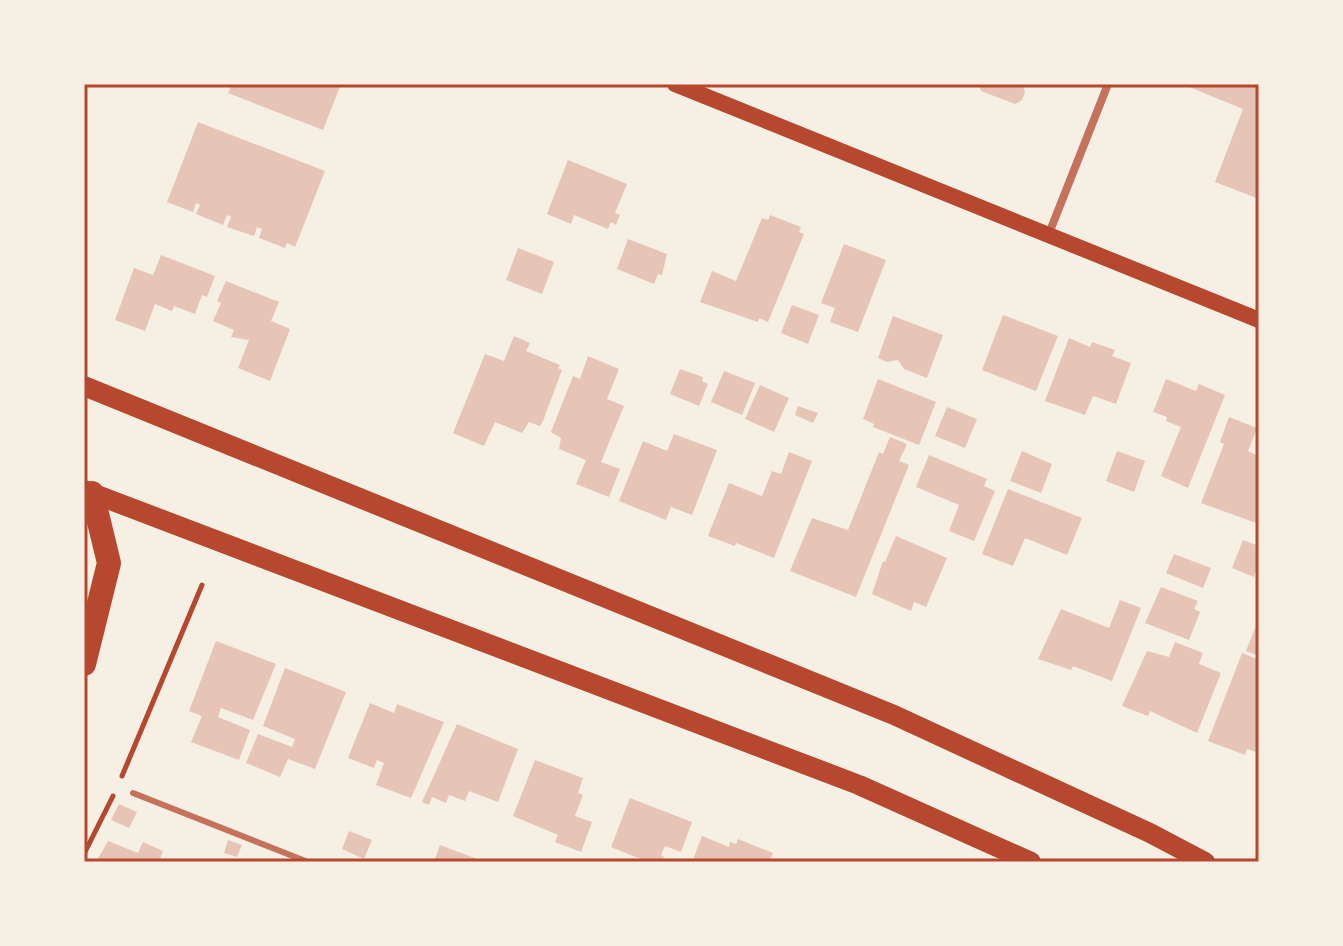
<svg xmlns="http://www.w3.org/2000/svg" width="1343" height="946" viewBox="0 0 1343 946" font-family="'Zilla Slab',serif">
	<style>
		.building { fill: #e6c5b7 }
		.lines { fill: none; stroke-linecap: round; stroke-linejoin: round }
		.path { stroke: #b5482f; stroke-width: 5 }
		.service { stroke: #c5725c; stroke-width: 6 }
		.minor { stroke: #c5725c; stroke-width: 8 }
		.secondary { stroke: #b5482f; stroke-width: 16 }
		.primary { stroke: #b5482f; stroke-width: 20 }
		.motorway { stroke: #b5482f; stroke-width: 24 }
		.neatline { fill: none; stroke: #b5482f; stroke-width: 3 }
	</style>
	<rect width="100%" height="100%" fill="#f6efe4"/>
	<g class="building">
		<polygon points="232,84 341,84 323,130 228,93"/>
		<polygon points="979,84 1022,84 1025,92 1022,100 1015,104 981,91"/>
		<polygon points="1182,84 1259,84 1259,199 1215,182 1243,109"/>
		<polygon points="198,122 325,171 295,247 287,243 285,248 259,238 262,229 257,227 254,236 227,227 231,217 227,215 223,225 196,214 200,205 196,203 193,212 167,202"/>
		<polygon points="568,160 627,184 615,213 620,215 616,225 611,222 608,229 574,215 571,224 547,214"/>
		<polygon points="770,215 801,227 799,232 804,234 768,322 759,318 758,322 700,302 712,271 736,281 762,218 768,220"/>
		<polygon points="628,239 667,254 662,275 658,274 654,284 617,269"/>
		<polygon points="844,244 886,260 858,332 830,322 835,308 821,303"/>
		<polygon points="518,248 554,262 542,294 506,280"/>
		<polygon points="161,255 215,276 207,297 202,295 195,314 174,306 172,311 155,304 145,331 115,320 134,268 153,275"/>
		<polygon points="226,281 279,302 271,321 290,329 270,381 238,368 249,340 231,337 234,330 213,321 221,303 217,301"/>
		<polygon points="792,305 819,315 808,344 781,333"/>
		<polygon points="1003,315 1058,336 1036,391 982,370"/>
		<polygon points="893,316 943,335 927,378 904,369 898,360 887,362 878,358"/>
		<polygon points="514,336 530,343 526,351 560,365 558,368 562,370 543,421 540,426 529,422 522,433 495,422 484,446 453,433 485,354 504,361"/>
		<polygon points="1069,338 1090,347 1092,342 1115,350 1112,356 1131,363 1116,404 1093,396 1085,415 1045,401"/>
		<polygon points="588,356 619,369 607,399 624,406 601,462 620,469 609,497 576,484 586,460 559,449 561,438 551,432 573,376 580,379"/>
		<polygon points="680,369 703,377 702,381 708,384 699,406 670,394"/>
		<polygon points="724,371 755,383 742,415 711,402"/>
		<polygon points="878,379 936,402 919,445 873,427 874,424 863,419"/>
		<polygon points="1166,379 1196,391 1199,384 1225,395 1188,488 1161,476 1181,427 1166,421 1167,417 1153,412"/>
		<polygon points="760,385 789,398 774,432 745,419"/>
		<polygon points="798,406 818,413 813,423 795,415"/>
		<polygon points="947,407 977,419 965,448 935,436"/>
		<polygon points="1229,417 1257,428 1248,451 1259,456 1259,524 1201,503 1224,444 1220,442"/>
		<polygon points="674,434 717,450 692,515 671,507 666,520 619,501 643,441 667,451"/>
		<polygon points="890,437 907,444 899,461 909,465 856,597 790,571 812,518 848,530 879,452 883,454"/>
		<polygon points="1022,451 1052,464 1041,493 1010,481"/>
		<polygon points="1117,451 1145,461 1134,492 1106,481"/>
		<polygon points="789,452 812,461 774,558 736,543 735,546 708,536 729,483 762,496 772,471 781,474"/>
		<polygon points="929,455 987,479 984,486 995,491 974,541 949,531 959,505 916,487"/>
		<polygon points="1008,489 1082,518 1067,555 1025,538 1013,566 982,554"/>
		<polygon points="896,536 947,558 926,607 914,602 911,611 872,594 883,561 885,562"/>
		<polygon points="1243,540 1259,546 1259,563 1254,577 1232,568"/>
		<polygon points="1174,554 1211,568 1203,588 1166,573"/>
		<polygon points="1161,587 1198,601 1194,609 1200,612 1189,640 1145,623"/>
		<polygon points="1120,600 1141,608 1112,681 1073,666 1071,670 1038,659 1061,609 1109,628"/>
		<polygon points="1255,628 1259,630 1259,656 1246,651"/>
		<polygon points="216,641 276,664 253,720 221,708 218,717 250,730 239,760 191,742 202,716 189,711"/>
		<polygon points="1175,642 1203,653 1199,664 1221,673 1197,733 1150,711 1148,716 1122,706 1147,651 1169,657"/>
		<polygon points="1242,653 1259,660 1259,753 1247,749 1245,755 1208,741"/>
		<polygon points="285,668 346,692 315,769 288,759 280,777 246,763 258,734 292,747 295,739 263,726"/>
		<polygon points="370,703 394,713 397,704 444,722 411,798 376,785 384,763 377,760 374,768 348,758"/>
		<polygon points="457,724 518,749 498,802 469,791 465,801 449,795 446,803 432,797 429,805 422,802"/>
		<polygon points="535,760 583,778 578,793 583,795 575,816 592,822 581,852 555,842 558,835 513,816"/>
		<polygon points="630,798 692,822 681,852 665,846 661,855 664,857 662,862 648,862 611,847"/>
		<polygon points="119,804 137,812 129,828 111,820"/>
		<polygon points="349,831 372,840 364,859 342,849"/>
		<polygon points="702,836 729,847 730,842 736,844 738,839 773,853 769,862 692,862"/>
		<polygon points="228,840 242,845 237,857 224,853"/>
		<polygon points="108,841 138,853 143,842 163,851 159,862 96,862"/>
		<polygon points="440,845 485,862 434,862"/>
	</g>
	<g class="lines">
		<g class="path">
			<polyline points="122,776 202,585"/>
			<polyline points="84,854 113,796"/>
		</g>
		<polyline class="service" points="133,793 308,862"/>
		<polyline class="minor" points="1048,236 1108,84"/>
		<polyline class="secondary" points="675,84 1259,320"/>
		<g class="primary">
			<polyline points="84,386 894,715 1150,833 1205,862"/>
			<polyline points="84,490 859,785 1031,862"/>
		</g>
		<polyline class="motorway" points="84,664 109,563 92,493"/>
	</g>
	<rect width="1343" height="946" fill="none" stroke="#f6efe4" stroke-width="172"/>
	<rect x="86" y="86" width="1171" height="774" class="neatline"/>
</svg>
